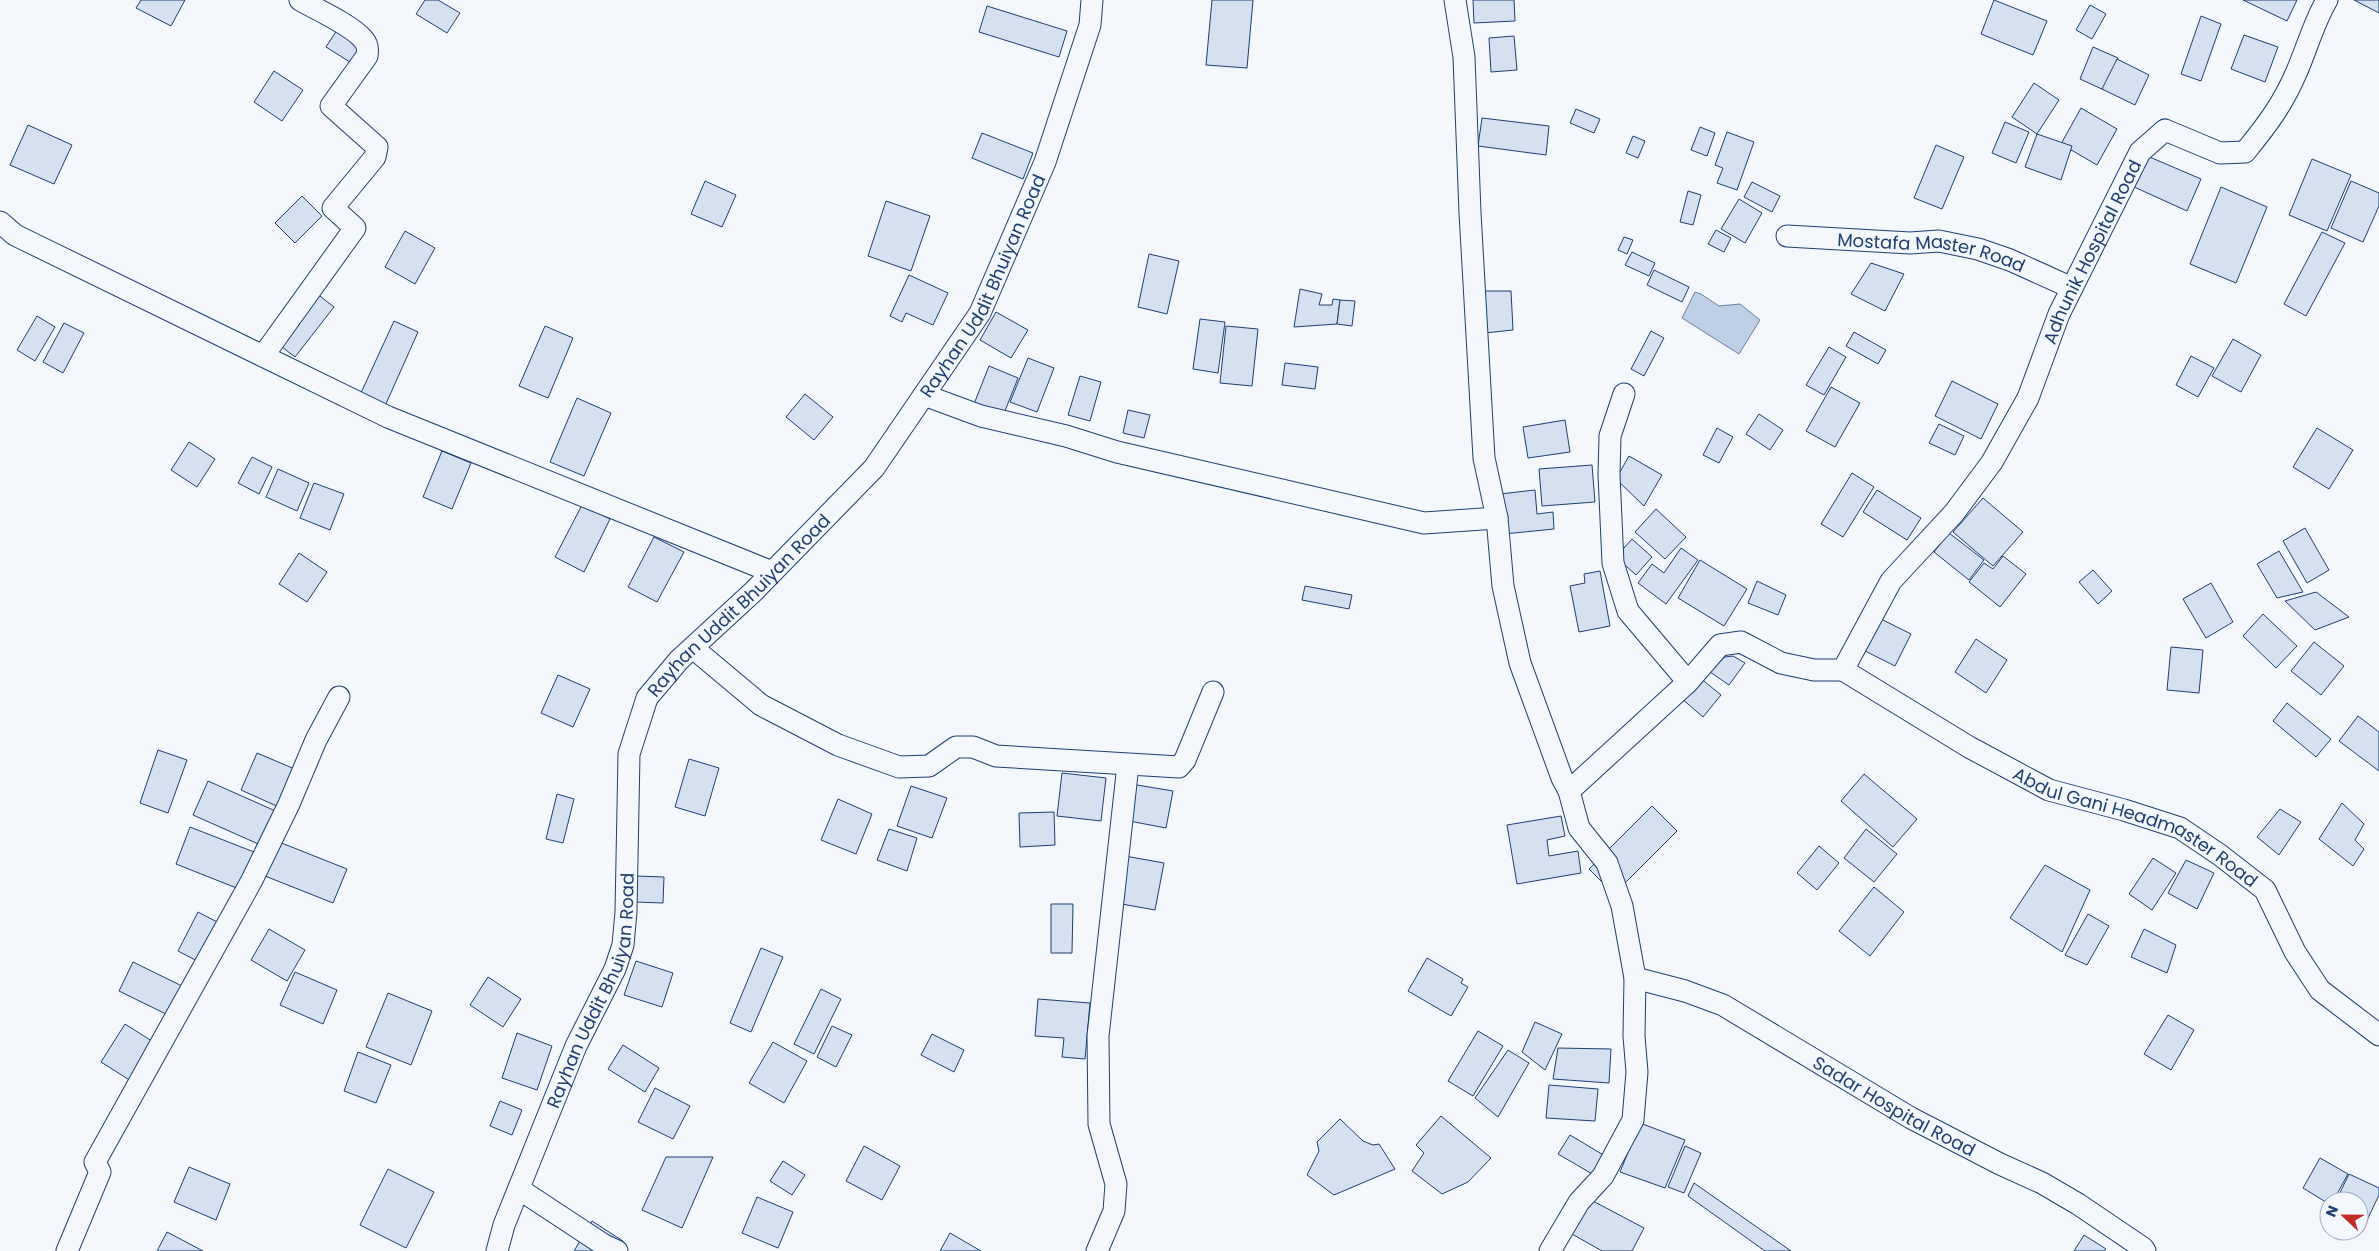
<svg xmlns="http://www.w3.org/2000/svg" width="2379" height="1251" viewBox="0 0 2379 1251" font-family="Poppins,sans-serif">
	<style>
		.water { fill: #bed0e5; stroke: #687fa3 }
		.building { fill: #d5e0f0; stroke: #1d3f73 }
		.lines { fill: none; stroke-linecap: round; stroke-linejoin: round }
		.minor-casing { stroke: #1d3f73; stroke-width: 23 }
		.minor { stroke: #f4f7fb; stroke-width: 21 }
		.labels { text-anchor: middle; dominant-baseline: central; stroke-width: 4; stroke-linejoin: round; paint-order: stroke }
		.street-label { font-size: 18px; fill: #1d3f73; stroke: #f4f7fb }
	</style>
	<rect width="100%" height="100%" fill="#f4f7fb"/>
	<polygon class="water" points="1695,292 1701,294 1719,306 1740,304 1760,320 1739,354 1682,318"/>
	<g class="building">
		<polygon points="141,0 185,0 171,26 136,8"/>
		<polygon points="425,0 438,0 460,13 447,33 416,14"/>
		<polygon points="1212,0 1253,0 1247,68 1206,65"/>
		<polygon points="1473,0 1514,0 1515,21 1474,23"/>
		<polygon points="1994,0 2047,21 2033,55 1981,34"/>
		<polygon points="2243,0 2297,0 2287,21"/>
		<polygon points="2354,0 2379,0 2379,13"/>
		<polygon points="2090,5 2106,14 2092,39 2076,30"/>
		<polygon points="987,6 1067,31 1059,57 979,32"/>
		<polygon points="2201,16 2221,24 2201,81 2181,74"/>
		<polygon points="337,30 364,47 353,64 326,47"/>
		<polygon points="2244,35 2278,47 2265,82 2231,69"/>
		<polygon points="1514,36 1517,70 1491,72 1489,38"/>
		<polygon points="2093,47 2118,58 2104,90 2080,79"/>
		<polygon points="2117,59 2149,75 2135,105 2102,89"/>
		<polygon points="274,71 303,90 282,121 254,102"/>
		<polygon points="2034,83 2059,100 2037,134 2012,117"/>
		<polygon points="2081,108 2117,129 2097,165 2061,144"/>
		<polygon points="1576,109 1600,119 1594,133 1570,123"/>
		<polygon points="1482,118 1549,126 1546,155 1478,146"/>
		<polygon points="2005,122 2029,132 2016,163 1992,153"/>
		<polygon points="28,125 72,145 54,184 10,165"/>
		<polygon points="1700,127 1715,133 1707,156 1691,150"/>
		<polygon points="1727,132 1754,142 1737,190 1717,183 1723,168 1715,165"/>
		<polygon points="982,133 1033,153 1023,179 972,158"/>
		<polygon points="2037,134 2072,146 2061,180 2025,167"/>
		<polygon points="1633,136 1645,141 1638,158 1626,153"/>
		<polygon points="1936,145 1964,157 1942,209 1914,198"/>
		<polygon points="2145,155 2201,179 2187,211 2132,186"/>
		<polygon points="2312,159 2351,175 2327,231 2289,215"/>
		<polygon points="705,181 736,195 722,227 691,214"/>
		<polygon points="2351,181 2379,193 2379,206 2363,242 2331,228"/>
		<polygon points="1752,182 1780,196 1772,212 1744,197"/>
		<polygon points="2221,187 2267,207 2236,283 2190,264"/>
		<polygon points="1688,191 1701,195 1693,225 1680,222"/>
		<polygon points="302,196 322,216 295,243 275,223"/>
		<polygon points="1739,199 1762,213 1745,243 1721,229"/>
		<polygon points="886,201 930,216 911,271 868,256"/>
		<polygon points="1716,230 1731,238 1724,252 1708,244"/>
		<polygon points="405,231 435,248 415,284 385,267"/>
		<polygon points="2322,232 2345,243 2306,316 2284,304"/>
		<polygon points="1624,237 1633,240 1627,254 1618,250"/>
		<polygon points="1632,252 1655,263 1649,276 1625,265"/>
		<polygon points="1149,254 1179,261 1167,314 1138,307"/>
		<polygon points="1871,263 1904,274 1885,311 1851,294"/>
		<polygon points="1654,270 1689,287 1682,302 1647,285"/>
		<polygon points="909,275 948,293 933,325 906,313 902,322 890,316"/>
		<polygon points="1300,289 1322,294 1319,305 1332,305 1333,299 1340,300 1337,324 1294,327"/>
		<polygon points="1484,291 1511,291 1513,330 1485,333"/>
		<polygon points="316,293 334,307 295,357 277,343"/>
		<polygon points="1340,300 1355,301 1352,326 1337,324"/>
		<polygon points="996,312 1028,330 1011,358 980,340"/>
		<polygon points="37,316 55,327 35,361 17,350"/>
		<polygon points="1200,319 1225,322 1218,373 1193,369"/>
		<polygon points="394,321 418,332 385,406 360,395"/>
		<polygon points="64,323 84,333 63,373 43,362"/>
		<polygon points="545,326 573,338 548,398 519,386"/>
		<polygon points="1226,326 1258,329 1252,386 1220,383"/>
		<polygon points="1651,331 1664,338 1644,376 1631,369"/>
		<polygon points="1854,332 1886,350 1878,364 1846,346"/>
		<polygon points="2233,339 2261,355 2241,392 2212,376"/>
		<polygon points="1829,347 1846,357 1824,395 1806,385"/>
		<polygon points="2191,356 2214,368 2198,397 2176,385"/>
		<polygon points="1028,358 1054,368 1037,412 1010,402"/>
		<polygon points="1285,363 1318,367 1315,389 1282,385"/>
		<polygon points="989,366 1018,378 1003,416 974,404"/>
		<polygon points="1080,376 1101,382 1090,421 1068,415"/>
		<polygon points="1952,381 1998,404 1981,439 1935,416"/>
		<polygon points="1831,387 1860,403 1835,447 1806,431"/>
		<polygon points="805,394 833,417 814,440 786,417"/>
		<polygon points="577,398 611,413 584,476 550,462"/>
		<polygon points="1128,410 1150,415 1144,438 1123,433"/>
		<polygon points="1759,414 1783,430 1770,450 1746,434"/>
		<polygon points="1565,420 1570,452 1528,458 1523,427"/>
		<polygon points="1939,424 1964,436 1955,455 1929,443"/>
		<polygon points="1717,428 1733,437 1719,463 1703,455"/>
		<polygon points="2317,428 2353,450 2329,489 2293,467"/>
		<polygon points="189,442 215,459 197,487 171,470"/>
		<polygon points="442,451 471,463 452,509 423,497"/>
		<polygon points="1629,456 1662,475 1644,506 1616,479"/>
		<polygon points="252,457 272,467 259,494 238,483"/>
		<polygon points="1592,465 1595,502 1542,506 1539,469"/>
		<polygon points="278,469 309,483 297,511 266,497"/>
		<polygon points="1852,473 1874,487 1843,537 1821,524"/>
		<polygon points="314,483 344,494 330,530 300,518"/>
		<polygon points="1535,490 1537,514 1553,512 1554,529 1504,534 1500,494"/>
		<polygon points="1877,490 1921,518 1907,540 1863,512"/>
		<polygon points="1983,498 2023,532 1993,566 1953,532"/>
		<polygon points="582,505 610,519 584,572 555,557"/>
		<polygon points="1656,509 1686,537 1665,559 1635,532"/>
		<polygon points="2305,528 2329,570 2307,583 2283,541"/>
		<polygon points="1949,533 1984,560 1969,580 1934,552"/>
		<polygon points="654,537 684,552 657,602 628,587"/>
		<polygon points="1632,539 1652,557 1636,575 1616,557"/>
		<polygon points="1681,548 1698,560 1666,604 1638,583 1652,564 1664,573"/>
		<polygon points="2279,551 2303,592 2277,598 2257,564"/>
		<polygon points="299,553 327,572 307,602 279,584"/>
		<polygon points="2003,556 2026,574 2000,607 1969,582 1984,563 1993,569"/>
		<polygon points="1700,560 1747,589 1724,626 1678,598"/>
		<polygon points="2093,570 2112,591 2098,604 2079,582"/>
		<polygon points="1600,571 1610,626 1579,632 1570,586 1585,583 1584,574"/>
		<polygon points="1757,581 1786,595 1778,615 1748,603"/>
		<polygon points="2211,583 2233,622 2206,638 2183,599"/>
		<polygon points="1305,586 1352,595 1349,609 1302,600"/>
		<polygon points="2316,592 2349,617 2315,630 2285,601"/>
		<polygon points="2263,614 2297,646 2276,668 2243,636"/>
		<polygon points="1879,618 1911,634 1895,666 1863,650"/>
		<polygon points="1976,639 2007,660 1986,693 1955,672"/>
		<polygon points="2314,642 2344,666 2321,695 2291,671"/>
		<polygon points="2171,647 2203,650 2199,693 2167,690"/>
		<polygon points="1733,656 1745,663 1729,685 1707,670 1725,657"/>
		<polygon points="558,675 590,689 573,727 541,713"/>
		<polygon points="1699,677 1721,695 1703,717 1681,698"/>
		<polygon points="2287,703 2331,739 2316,757 2273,721"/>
		<polygon points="2358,716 2379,732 2379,771 2339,741"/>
		<polygon points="158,750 187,760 168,813 140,803"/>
		<polygon points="257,753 297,770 281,808 241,790"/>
		<polygon points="689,759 719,768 705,816 675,807"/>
		<polygon points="1062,773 1106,778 1101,821 1057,816"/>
		<polygon points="1864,774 1917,819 1893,847 1841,801"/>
		<polygon points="208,781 280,813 265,847 193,815"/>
		<polygon points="1131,784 1173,791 1166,828 1124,820"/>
		<polygon points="911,786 947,798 932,838 897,826"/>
		<polygon points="557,794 574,799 563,843 546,839"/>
		<polygon points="838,799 872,814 856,854 821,840"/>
		<polygon points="2342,803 2364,824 2355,840 2364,849 2353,866 2319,839"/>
		<polygon points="1652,806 1677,831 1614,894 1589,869"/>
		<polygon points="2280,809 2301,822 2279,855 2257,837"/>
		<polygon points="1054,812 1055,845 1020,847 1019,813"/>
		<polygon points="1561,816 1565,836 1547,840 1549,856 1578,851 1581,873 1517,884 1507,825"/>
		<polygon points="190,827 254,852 239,889 176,864"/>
		<polygon points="889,829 917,838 907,871 877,860"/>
		<polygon points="1866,829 1897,854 1874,882 1844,858"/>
		<polygon points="279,842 347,869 333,903 265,876"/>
		<polygon points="1819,846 1839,863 1817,890 1797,873"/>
		<polygon points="1125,856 1164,863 1155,910 1116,903"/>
		<polygon points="2153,858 2176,873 2152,910 2129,894"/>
		<polygon points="2186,860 2214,873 2197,909 2168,893"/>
		<polygon points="2045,865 2090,890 2062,952 2010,918"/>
		<polygon points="635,876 664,877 663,903 634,902"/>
		<polygon points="1874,887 1904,912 1870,956 1839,931"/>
		<polygon points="1051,904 1073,904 1072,953 1051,953"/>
		<polygon points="198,912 221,924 201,963 178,951"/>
		<polygon points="2088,914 2109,926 2087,965 2065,955"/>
		<polygon points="269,929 305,950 287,981 251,960"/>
		<polygon points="2144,929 2176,945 2167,973 2131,957"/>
		<polygon points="761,948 783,957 751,1032 730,1023"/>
		<polygon points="1427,958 1463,979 1461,983 1468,987 1451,1016 1408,991"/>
		<polygon points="636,961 673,973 662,1007 624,995"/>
		<polygon points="133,962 182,986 168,1015 119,991"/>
		<polygon points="295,972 337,990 323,1024 280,1005"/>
		<polygon points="488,977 521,999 503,1027 470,1005"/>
		<polygon points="821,989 841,999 814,1054 794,1044"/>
		<polygon points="388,993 432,1011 411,1065 366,1047"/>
		<polygon points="1038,999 1090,1003 1085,1059 1062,1057 1064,1038 1035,1036"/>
		<polygon points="2168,1015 2194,1030 2171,1070 2144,1054"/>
		<polygon points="1535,1022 1562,1034 1545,1070 1522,1052"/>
		<polygon points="125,1024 155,1043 131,1081 101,1062"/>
		<polygon points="832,1026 852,1035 836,1067 817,1057"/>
		<polygon points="1478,1031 1503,1046 1473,1096 1448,1081"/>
		<polygon points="517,1033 552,1046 537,1090 502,1078"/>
		<polygon points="932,1034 964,1050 954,1072 921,1055"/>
		<polygon points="773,1042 807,1061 784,1103 749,1083"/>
		<polygon points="623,1045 659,1068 645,1092 608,1069"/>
		<polygon points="1558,1048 1611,1049 1609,1083 1553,1079"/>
		<polygon points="1508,1050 1529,1063 1498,1117 1475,1098"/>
		<polygon points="358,1052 391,1065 376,1103 344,1091"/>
		<polygon points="1549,1085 1598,1089 1595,1121 1546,1118"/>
		<polygon points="655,1088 690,1106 673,1139 638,1122"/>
		<polygon points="500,1101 522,1110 512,1135 490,1126"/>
		<polygon points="1441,1116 1491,1158 1468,1182 1442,1194 1412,1171 1424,1153 1416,1145"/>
		<polygon points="1340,1119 1363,1141 1373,1145 1379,1144 1395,1169 1334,1195 1307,1175 1319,1151 1317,1142"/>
		<polygon points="1640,1123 1685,1140 1665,1188 1620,1172"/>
		<polygon points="1570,1135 1605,1156 1594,1175 1558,1154"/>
		<polygon points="864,1146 900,1166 882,1200 846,1181"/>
		<polygon points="1685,1146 1701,1153 1684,1193 1668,1187"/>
		<polygon points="666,1157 713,1157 682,1228 642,1210"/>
		<polygon points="2320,1158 2348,1174 2333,1201 2329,1201 2329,1204 2303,1188"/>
		<polygon points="783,1161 805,1175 792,1195 770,1181"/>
		<polygon points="189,1167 230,1184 216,1220 174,1202"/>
		<polygon points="388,1169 434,1192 406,1248 360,1225"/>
		<polygon points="2349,1174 2379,1188 2379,1195 2361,1233 2358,1231 2359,1201 2336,1201"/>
		<polygon points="1694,1183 1791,1251 1765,1251 1688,1196"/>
		<polygon points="757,1197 793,1212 778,1248 742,1233"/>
		<polygon points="1591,1200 1644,1228 1632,1251 1602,1251 1572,1234"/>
		<polygon points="592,1221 623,1241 617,1251 574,1251"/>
		<polygon points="167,1232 203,1251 157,1251"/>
		<polygon points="950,1233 981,1251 940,1251"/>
		<polygon points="2084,1235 2106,1249 2104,1251 2074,1251"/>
	</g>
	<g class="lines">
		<defs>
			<g id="minor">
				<polyline points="1455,0 1464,57 1470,213 1484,458 1497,518 1503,586 1520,663 1562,778 1569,791"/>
				<polyline points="0,222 15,235 388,417 772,572"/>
				<path id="s1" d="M1787 236 1910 243 1939 241 1978 249 2010 260 2072 288"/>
				<path d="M263 356 355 228 333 208 375 157 377 147 331 106 367 56C368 49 368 44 362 38 351 25 316 9 300 0"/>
				<polyline points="1624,394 1610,436 1609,475 1613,563 1628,611 1688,682"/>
				<polyline points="924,395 981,416 1066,436 1117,452 1424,523 1497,518"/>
				<polyline points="693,648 761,705 838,745 899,767 929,766 956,747 973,747 996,756 1179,767 1185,760 1213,692"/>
				<path id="s2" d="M1843 670 1969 747 2049 790 2124 810 2180 828 2220 855 2265 890 2295 952 2320 990 2379 1035"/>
				<path id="s3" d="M1635 978 1685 991 1723 1005 1911 1118 2000 1164 2042 1183 2078 1204 2143 1248 2145 1251"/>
				<polyline points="519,1189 604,1245 617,1251"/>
				<polyline points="67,1251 100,1172 95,1162 252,880 289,804 316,740 339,697"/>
				<path id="s4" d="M497 1251 504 1225 576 1046 615 969 623 945 626 912 629 754 647 698 679 660 753 592 874 468 980 313 1045 162 1090 25 1092 0"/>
				<polyline points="1097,1251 1114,1211 1116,1184 1099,1124 1098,1036 1128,765"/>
				<path id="s5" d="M1550 1251 1579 1202 1603 1176 1633 1120 1637 1072 1634 1036 1635 978 1622 906 1607 863 1579 828 1569 791 1688 682 1720 645 1741 642 1781 663 1814 670H1843L1891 581 1954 513 1992 462 2028 398 2059 314 2140 152 2165 130 2220 153 2245 152C2267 125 2283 104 2297 71 2307 48 2314 22 2327 0"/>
			</g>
		</defs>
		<use href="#minor" class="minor-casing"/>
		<use href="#minor" class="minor"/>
	</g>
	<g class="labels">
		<g class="street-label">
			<text stroke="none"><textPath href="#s5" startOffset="1330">Adhunik Hospital Road</textPath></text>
			<text stroke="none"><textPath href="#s1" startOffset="146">Mostafa Master Road</textPath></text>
			<text stroke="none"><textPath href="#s4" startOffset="1118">Rayhan Uddit Bhuiyan Road</textPath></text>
			<text stroke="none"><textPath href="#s4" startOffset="712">Rayhan Uddit Bhuiyan Road</textPath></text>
			<text stroke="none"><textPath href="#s2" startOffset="334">Abdul Gani Headmaster Road</textPath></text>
			<text stroke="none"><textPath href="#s4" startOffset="279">Rayhan Uddit Bhuiyan Road</textPath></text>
			<text stroke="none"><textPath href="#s3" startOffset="291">Sadar Hospital Road</textPath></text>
		</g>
	</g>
	<g transform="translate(2344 1216) rotate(292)"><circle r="24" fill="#f4f7fb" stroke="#9eadc5"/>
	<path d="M0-4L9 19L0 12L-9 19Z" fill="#c62828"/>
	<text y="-8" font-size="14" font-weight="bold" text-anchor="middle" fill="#1d3f73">N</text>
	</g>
</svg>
